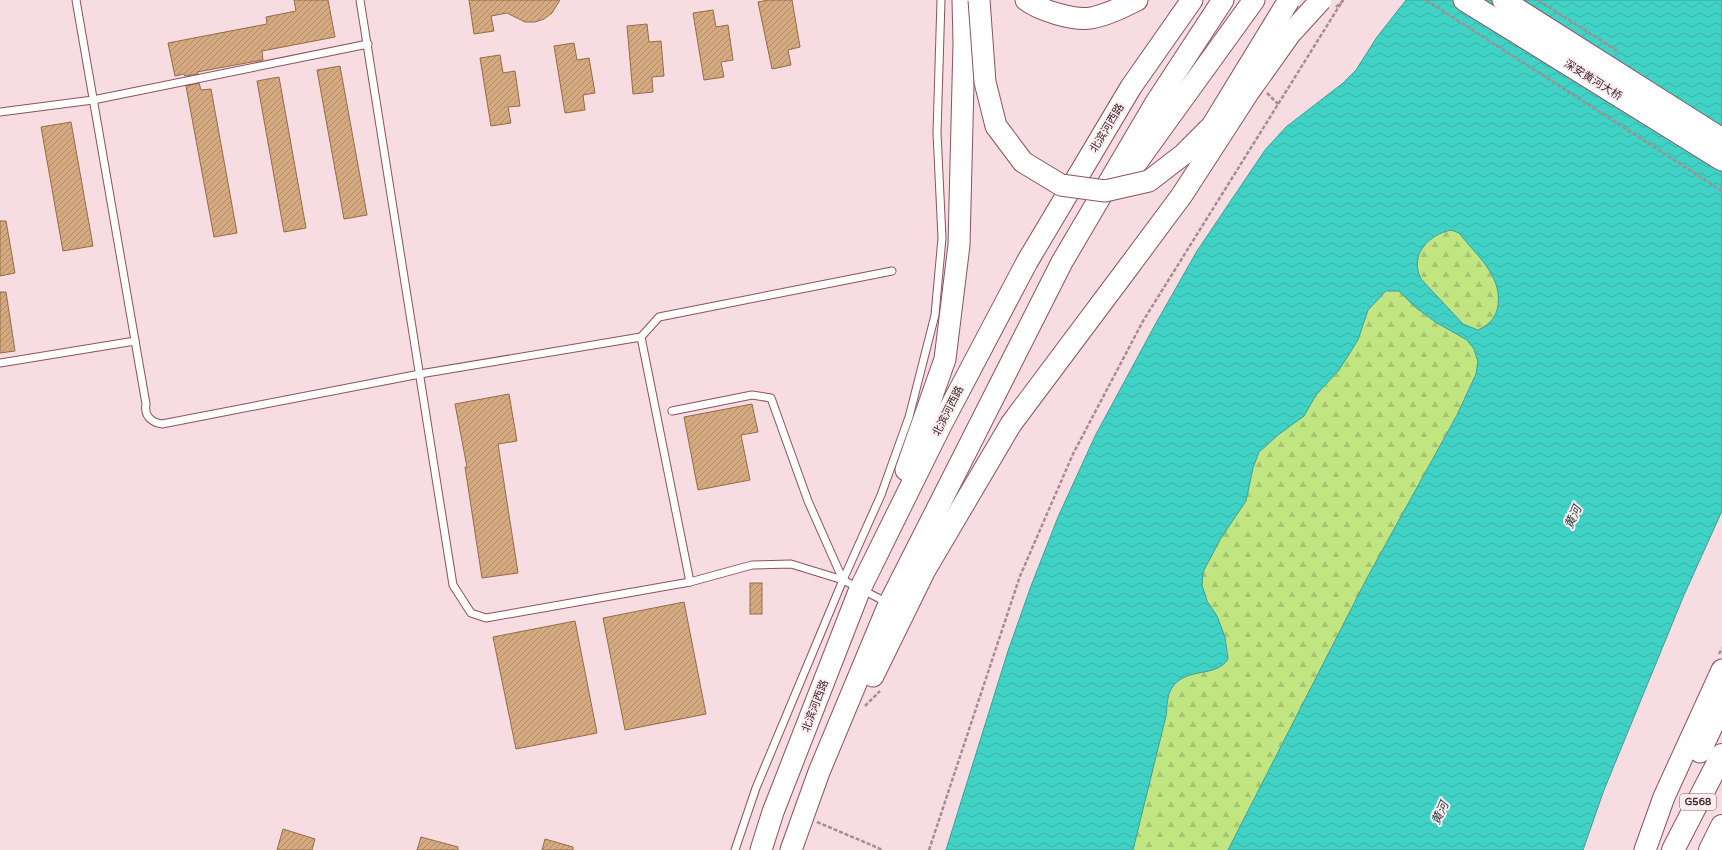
<svg xmlns="http://www.w3.org/2000/svg" width="1722" height="850" viewBox="0 0 1722 850" font-family="'Varela Round','Noto Sans SC',sans-serif">
	<style>
		.forest { fill: url(#forest-firs) }
		.water { fill: url(#water-waves); stroke: #409f96; fill-rule: evenodd }
		.building { fill: url(#building-hatch); stroke: #946c45 }
		.lines { fill: none; stroke-linecap: round; stroke-linejoin: round }
		.lane-casing { stroke: #8a535f; stroke-width: 9 }
		.primary-casing { stroke: #8a535f; stroke-width: 23 }
		.highway-casing { stroke: #8a535f; stroke-width: 24 }
		.path { stroke: #a68d92; stroke-width: 2.5; stroke-dasharray: 4 2; stroke-linecap: butt }
		.lane { stroke: #fff; stroke-width: 7 }
		.primary { stroke: #fff; stroke-width: 21 }
		.highway { stroke: #fff; stroke-width: 22 }
		.primary-bridge-casing { stroke: #8a535f; stroke-width: 23; stroke-linecap: butt }
		.path-bridge { stroke: #a68d92; stroke-width: 2.5; stroke-dasharray: 4 2; stroke-linecap: butt }
		.primary-bridge { stroke: #fff; stroke-width: 21 }
		.labels { text-anchor: middle; dominant-baseline: central; stroke-width: 4; stroke-linejoin: round; paint-order: stroke }
		.shield { fill: #fbedef; stroke: #776266; stroke-width: 1 }
		.shield-label { font-size: 10px; font-weight: bold; fill: #3f272c }
		.street-label { font-size: 11px; fill: #3f272c; stroke: #fbedef }
		.water-label { font-size: 12px; font-style: italic; fill: #284743; stroke: #fbedef }
	</style>
	<defs>
		<pattern id="forest-firs" width="22" height="20" patternUnits="userSpaceOnUse"><rect width="22" height="20" fill="#c1e581"/><path d="M5 1l3.5 6h-7zM16 11l3.5 6h-7z" fill="#a7c470"/></pattern>
		<pattern id="water-waves" width="16" height="10" patternUnits="userSpaceOnUse"><rect width="16" height="10" fill="#40d2c4"/><path d="M0 5q4-4 8 0t8 0" fill="none" stroke="#39b4a9"/></pattern>
		<pattern id="building-hatch" width="6" height="6" patternUnits="userSpaceOnUse"><rect width="6" height="6" fill="#d5aa81"/><path d="M-1 1l2-2M0 6l6-6M5 7l2-2" fill="none" stroke="#ae8a6a"/></pattern>
	</defs>
	<rect width="100%" height="100%" fill="#f7dce1"/>
	<g class="forest">
		<path d="M1452 230 1459 233C1476 255 1502 275 1498 305 1496 318 1490 324 1478 330L1463 324 1421 279C1409 255 1428 235 1452 230Z"/>
		<polygon points="1390,290 1399,291 1415,307 1437,323 1467,340 1474,349 1478,362 1476,374 1457,415 1367,578 1228,850 1133,850 1166,716 1169,694 1177,683 1190,673 1214,670 1228,659 1225,637 1217,616 1207,601 1201,585 1203,572 1221,538 1246,501 1253,468 1259,452 1278,435 1304,416 1316,395 1339,370 1358,340 1368,310 1381,296"/>
	</g>
	<path class="water" d="M1406 0H1722V511L1684 595 1604 790 1583 850H1228L1367 578 1457 415 1476 374 1478 362 1474 349 1467 340 1437 323 1415 307 1399 291H1386L1368 310 1358 340 1339 370 1316 395 1304 416 1278 435 1259 452 1253 468 1246 501 1221 538 1203 572 1202 585 1207 601 1217 616 1225 637 1228 659C1215 680 1181 664 1169 694 1167 700 1167 709 1166 716L1133 850H946L1008 651 1031 586 1058 517 1095 436 1156 323 1197 251 1265 150 1286 127 1343 83 1356 70 1377 37ZM1451 230 1459 233C1476 255 1502 275 1498 305 1496 318 1490 324 1478 330L1463 324 1421 279C1409 255 1428 235 1451 230Z"/>
	<g class="building">
		<polygon points="294,0 328,0 335,37 262,51 263,60 197,72 198,74 185,76 184,74 175,76 168,43 267,24 266,17 296,11"/>
		<polygon points="469,0 560,0 552,13 544,19 535,22 525,22 507,13 491,16 494,31 474,34"/>
		<polygon points="768,0 792,0 800,47 788,50 791,65 772,69 758,2"/>
		<polygon points="713,10 716,27 728,25 733,60 721,62 724,77 704,80 693,13"/>
		<polygon points="647,24 649,42 661,41 664,76 652,77 653,92 633,94 627,26"/>
		<polygon points="574,43 577,60 589,58 595,93 583,95 585,110 565,113 554,46"/>
		<polygon points="500,55 503,73 515,71 520,106 508,107 511,123 491,126 480,58"/>
		<polygon points="340,66 367,215 344,219 317,70"/>
		<polygon points="279,77 306,228 284,232 257,81"/>
		<polygon points="199,83 201,90 211,89 237,233 214,237 186,86"/>
		<polygon points="71,122 93,246 63,251 41,127"/>
		<polygon points="0,221 6,221 15,273 0,276"/>
		<polygon points="0,292 6,292 15,351 0,353"/>
		<polygon points="509,394 517,441 498,444 518,573 482,578 465,467 467,467 455,404"/>
		<polygon points="752,404 758,432 741,435 750,480 698,490 684,417"/>
		<rect x="750" y="583" width="12" height="31"/>
		<polygon points="684,602 706,714 625,730 603,618"/>
		<polygon points="575,621 597,733 516,749 493,637"/>
		<polygon points="283,829 315,839 312,850 277,850"/>
		<polygon points="421,837 458,847 458,850 417,850"/>
		<polygon points="545,839 573,847 573,850 542,850"/>
	</g>
	<g class="lines">
		<defs>
			<g id="lane">
				<path d="M76 0 146 404C144 415 150 422 162 424L420 374 641 337 690 582"/>
				<polyline points="360,0 453,585 471,613 486,618 690,582 752,565 791,564 843,580 888,603"/>
				<polyline points="0,112 93,100 368,44"/>
				<polyline points="641,337 659,317 892,271"/>
				<polyline points="0,363 135,341"/>
				<polyline points="672,411 752,395 771,398 808,501 843,580"/>
				<polyline points="735,850 756,788 843,580 881,495 909,417 935,315 942,238 937,133 941,0"/>
			</g>
			<g id="primary">
				<path d="M1026 0C1039 10 1074 21 1091 18 1107 15 1123 7 1137 0"/>
				<polyline points="1464,0 1722,160"/>
				<polyline points="1503,0 1722,139"/>
				<polyline points="1124,180 1254,0"/>
				<polyline points="906,470 945,359 959,245 964,43 963,0"/>
				<polyline points="873,676 925,570 1011,424 1130,265"/>
				<polyline points="1700,752 1722,705"/>
				<polyline points="761,850 773,812 860,589 940,427 1027,262 1131,87 1192,0"/>
				<polyline points="791,850 819,772 889,604 1062,262 1155,104 1223,0"/>
				<polyline points="1645,850 1664,797 1722,670"/>
			</g>
			<g id="highway">
				<polyline points="1673,850 1722,755"/>
				<polyline points="1710,850 1722,826"/>
			</g>
		</defs>
		<use href="#lane" class="lane-casing"/>
		<use href="#primary" class="primary-casing"/>
		<use href="#highway" class="highway-casing"/>
		<g class="path">
			<polyline points="1426,0 1722,191"/>
			<polyline points="1538,0 1619,52"/>
			<polyline points="1267,93 1278,104"/>
			<polyline points="1719,654 1722,648"/>
			<polyline points="865,706 880,691"/>
			<polyline points="817,822 883,850"/>
			<polyline points="929,850 1020,576 1073,454 1143,321 1343,0"/>
		</g>
		<use href="#lane" class="lane"/>
		<use href="#primary" class="primary"/>
		<use href="#highway" class="highway"/>
		<defs>
			<g id="primary-bridge">
				<polyline points="979,0 985,82 996,126 1023,162 1061,185 1105,191 1149,181 1184,154 1212,126 1289,0"/>
				<polyline points="1130,265 1182,195 1248,93 1290,34 1321,0"/>
			</g>
		</defs>
		<use href="#primary-bridge" class="primary-bridge-casing"/>
		<polyline class="path-bridge" points="1336,7 1344,0"/>
		<use href="#primary-bridge" class="primary-bridge"/>
	</g>
	<g class="labels">
		<rect class="shield" x="1680" y="794" width="36" height="16" rx="3"/>
		<g class="shield-label">
			<text x="1698" y="802">G568</text>
		</g>
		<g class="street-label">
			<text transform="translate(1593 80) rotate(32)">深安黄河大桥</text>
			<text transform="translate(1107 128) rotate(-59)">北滨河西路</text>
			<text transform="translate(948 411) rotate(-63)">北滨河西路</text>
			<text transform="translate(815 706) rotate(-69)">北滨河西路</text>
		</g>
		<g class="water-label">
			<text transform="translate(1573 517) rotate(-66)">黄河</text>
			<text transform="translate(1440 813) rotate(-66)">黄河</text>
		</g>
	</g>
</svg>
